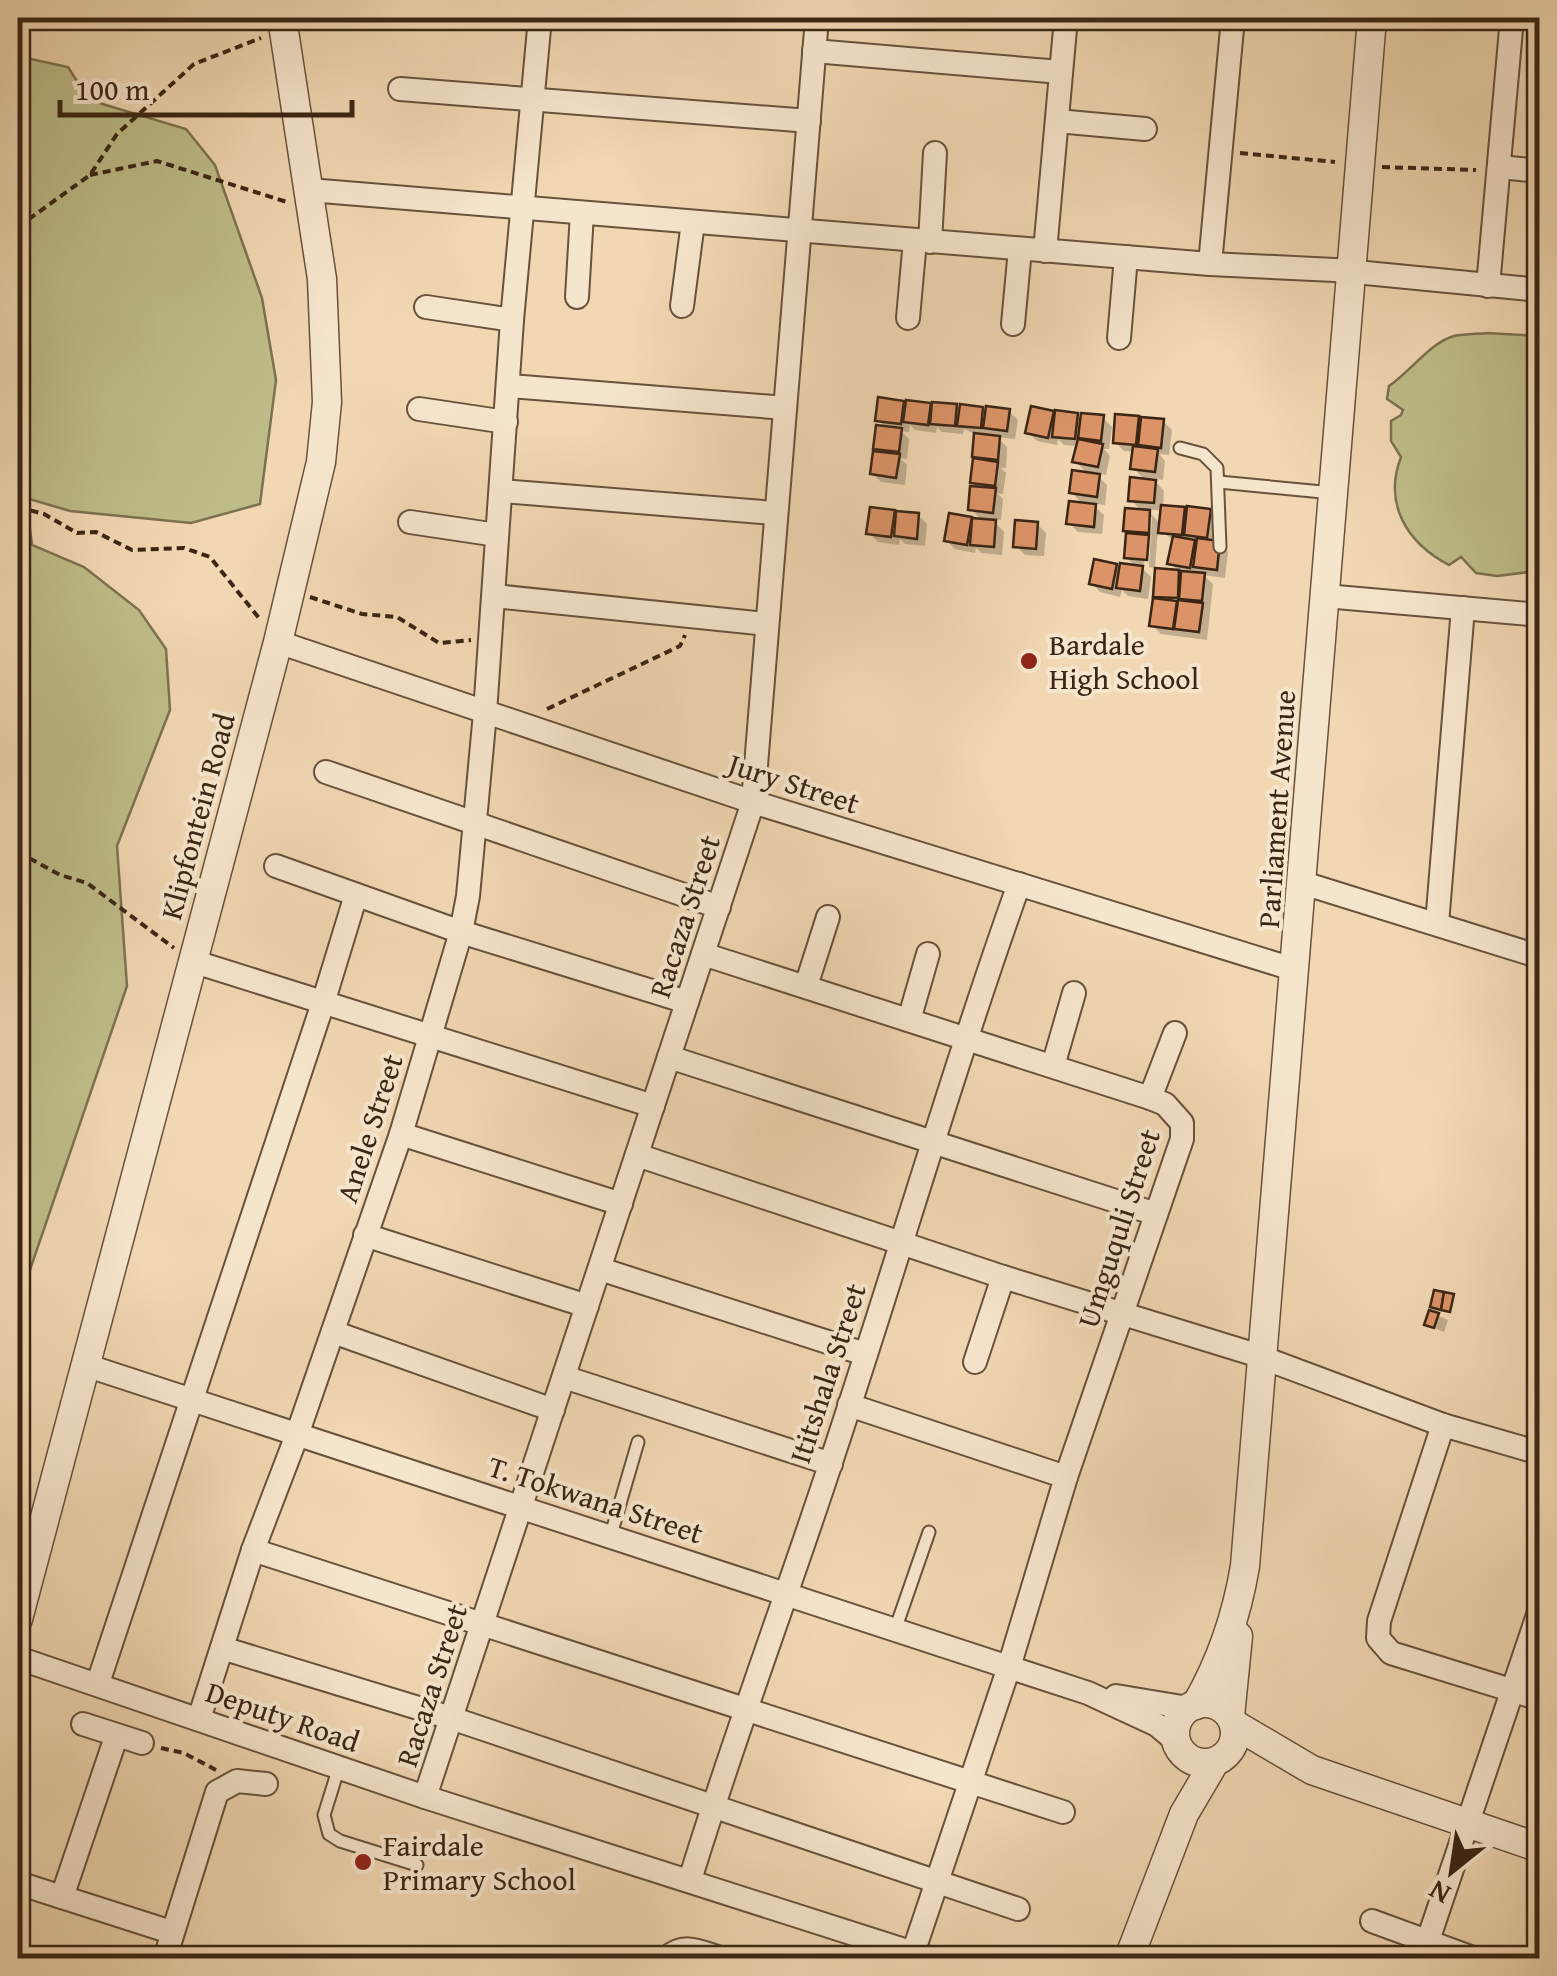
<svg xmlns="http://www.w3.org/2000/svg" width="1557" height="1976" viewBox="0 0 1557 1976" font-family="'Gentium Book Plus',serif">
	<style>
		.green { fill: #bebd89; stroke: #7c724f; stroke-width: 2.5 }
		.shadow { fill: #0003; fill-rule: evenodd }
		.building { fill: #db9367; stroke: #3b2615; stroke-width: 2.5 }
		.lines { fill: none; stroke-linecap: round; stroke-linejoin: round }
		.service-casing { stroke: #68523c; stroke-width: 15 }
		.minor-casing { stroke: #68523c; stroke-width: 26 }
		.tertiary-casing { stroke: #68523c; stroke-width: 31 }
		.path { stroke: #3b2615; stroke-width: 4; stroke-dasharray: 8 5; stroke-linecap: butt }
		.service { stroke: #f6e5cd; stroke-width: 11 }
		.minor { stroke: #f6e5cd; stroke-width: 22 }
		.tertiary { stroke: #f6e5cd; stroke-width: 28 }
		.poi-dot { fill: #8f2418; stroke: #f6e5cd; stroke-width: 4 }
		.labels { text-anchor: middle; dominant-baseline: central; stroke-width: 8; stroke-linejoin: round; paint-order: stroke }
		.poi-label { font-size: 30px; fill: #3b2615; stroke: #f6e5cd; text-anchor: start }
		.street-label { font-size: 30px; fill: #3b2615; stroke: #f6e5cd }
	</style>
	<rect width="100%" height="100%" fill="#f1d7b2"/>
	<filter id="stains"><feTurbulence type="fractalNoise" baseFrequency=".002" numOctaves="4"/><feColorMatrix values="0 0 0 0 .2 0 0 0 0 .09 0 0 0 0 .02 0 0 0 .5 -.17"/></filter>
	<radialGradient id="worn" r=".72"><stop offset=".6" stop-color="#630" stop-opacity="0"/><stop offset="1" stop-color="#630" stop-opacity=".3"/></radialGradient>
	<g class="green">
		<polygon points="26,58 68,67 89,100 186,129 215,165 262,298 276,380 260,504 191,523 70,511 26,498 32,545 84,567 139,610 166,649 170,710 117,846 127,986 18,1305 18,62"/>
		<path d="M1487 333 1539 336 1540 557 1534 558 1529 572 1497 576 1476 573 1461 557 1449 565C1407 543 1383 504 1401 457L1391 441V421L1401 415 1403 410 1387 399 1389 386C1410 372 1431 342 1454 336 1465 334 1477 334 1487 333Z"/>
	</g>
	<g class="shadow">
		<polygon points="908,402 956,407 961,412 982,409 987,415 1009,411 1018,420 1015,439 997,437 1007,447 1006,468 1001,468 1006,473 1003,494 997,493 1003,499 1001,520 992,519 1004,532 1002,555 981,553 976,548 975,553 955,549 946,540 951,516 982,521 971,509 979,489 972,482 977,435 964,429 963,434 942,432 937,427 936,433 915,430 910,425 909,432 901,431 909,439 907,459 900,458 907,465 905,485 881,482 872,473 882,454 876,448 886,428 878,420 903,403 908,408"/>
		<polygon points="1053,414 1057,418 1077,416 1082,421 1103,418 1112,427 1109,449 1104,449 1110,456 1106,475 1094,472 1107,485 1105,505 1091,503 1104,515 1102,534 1078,532 1069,523 1084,505 1072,493 1089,475 1075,461 1078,446 1064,445 1058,439 1057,445 1037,441 1028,432"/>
		<path d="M1117 417 1163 421 1172 430 1169 455 1159 454 1165 461 1163 480 1152 478 1164 491 1163 507 1184 509 1189 514 1210 512 1218 521 1219 544 1228 552 1225 578 1203 575 1213 584 1207 640 1161 634 1152 625 1158 571 1181 573 1170 563 1174 541 1158 528 1155 568 1149 567 1152 517H1147L1144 567H1141L1151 577 1148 599 1128 596 1122 590 1120 597 1100 592 1092 583 1116 566 1121 571 1136 567 1126 557 1127 511 1143 512 1131 500 1146 481 1133 468 1135 452 1124 451 1115 442ZM1146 509 1163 511 1162 525ZM1162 595 1181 596V604L1161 600Z"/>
		<polygon points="872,509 918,515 927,524 925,546 905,544 900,539 899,545 878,542 869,533"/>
		<polygon points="1037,524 1046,533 1044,556 1025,555 1016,546"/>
		<polygon points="1431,1313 1448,1320 1444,1332 1429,1326"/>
	</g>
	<g class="building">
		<polygon points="878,397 904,401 901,424 875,421"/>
		<polygon points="906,400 931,403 928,425 903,422"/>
		<polygon points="932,402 957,404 955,426 930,424"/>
		<polygon points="960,404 983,407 981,428 957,426"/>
		<polygon points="986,406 1010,409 1007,431 983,428"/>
		<polygon points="1031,406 1054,411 1048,438 1025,433"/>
		<polygon points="1055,410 1078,413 1075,439 1052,437"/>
		<polygon points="1081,413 1104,415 1101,441 1078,438"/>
		<polygon points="1115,414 1139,416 1136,445 1113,443"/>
		<polygon points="1141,417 1164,419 1161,448 1138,445"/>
		<polygon points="876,425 902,428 899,452 873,449"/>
		<polygon points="974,433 1000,436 998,460 972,457"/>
		<polygon points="1078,439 1103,444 1098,467 1072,462"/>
		<polygon points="1133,446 1158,449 1155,472 1130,469"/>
		<polygon points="873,451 900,454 896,478 870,474"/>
		<polygon points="973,458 998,462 995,486 970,483"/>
		<polygon points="1072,470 1100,474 1097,497 1069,493"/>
		<polygon points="1130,477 1156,480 1154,503 1128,501"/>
		<polygon points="970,486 996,488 993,513 968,510"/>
		<polygon points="1069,501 1096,504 1094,527 1066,524"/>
		<polygon points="1161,505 1185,507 1182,535 1158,533"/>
		<polygon points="1187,506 1211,509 1207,538 1184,535"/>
		<polygon points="870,507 895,510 891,537 866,534"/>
		<polygon points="1125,508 1150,510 1149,533 1123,531"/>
		<polygon points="896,511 919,513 917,539 894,536"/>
		<polygon points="949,513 972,517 967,545 944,541"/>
		<polygon points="972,518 996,520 994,547 970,545"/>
		<polygon points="1015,520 1038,522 1036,549 1013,547"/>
		<polygon points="1126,533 1149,535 1147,560 1124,558"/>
		<polygon points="1173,536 1195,540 1190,568 1167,564"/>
		<polygon points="1197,538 1220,541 1217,570 1193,567"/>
		<polygon points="1094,559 1117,564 1112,589 1089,584"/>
		<polygon points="1120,563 1143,566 1140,591 1116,588"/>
		<polygon points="1155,568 1179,570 1178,598 1153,597"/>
		<polygon points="1181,571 1205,573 1202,601 1179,599"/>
		<polygon points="1153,598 1177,601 1173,629 1149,626"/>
		<polygon points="1178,600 1203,603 1199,632 1174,629"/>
		<polygon points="1434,1290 1444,1292 1441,1310 1430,1307"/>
		<polygon points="1444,1292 1454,1294 1450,1312 1441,1310"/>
		<polygon points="1429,1310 1439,1313 1434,1328 1424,1325"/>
	</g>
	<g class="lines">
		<defs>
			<g id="service">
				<polyline points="1180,448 1203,454 1217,468 1220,547"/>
				<polyline points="1219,482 1333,493"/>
				<polyline points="610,1538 638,1442"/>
				<polyline points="895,1630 929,1532"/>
				<polyline points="339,1767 324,1815 329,1834 340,1841 417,1865"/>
			</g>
			<g id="minor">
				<polyline points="1129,18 1132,18"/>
				<polyline points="814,51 1061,72"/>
				<polyline points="400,89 809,121"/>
				<polyline points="1057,121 1145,129"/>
				<polyline points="1500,167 1540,171"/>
				<polyline points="309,190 1210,264 1335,270 1540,290"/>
				<polyline points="930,242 935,153"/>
				<polyline points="1045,251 1066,18"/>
				<polyline points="1210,264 1233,18"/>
				<polyline points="1488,286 1512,18"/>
				<polyline points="577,297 582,213"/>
				<polyline points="682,306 693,222"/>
				<polyline points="426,307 512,320"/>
				<polyline points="908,318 915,240"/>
				<polyline points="1013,324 1020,249"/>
				<polyline points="1119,338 1126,257"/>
				<polyline points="510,386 785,408"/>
				<polyline points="419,409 506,422"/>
				<polyline points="501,491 775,513"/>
				<polyline points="410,522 497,535"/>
				<polyline points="494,596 766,624"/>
				<polyline points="1325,596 1540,615"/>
				<polyline points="278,642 753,802 1296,970"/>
				<polyline points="326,772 719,907"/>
				<polyline points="276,866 461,932 687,1002"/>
				<polyline points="1303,883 1531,954 1540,949"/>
				<polyline points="1437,924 1463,608"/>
				<polyline points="703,954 1150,1098 1165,1104 1182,1123 1182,1139 1066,1477 1009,1667 913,1953"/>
				<polyline points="192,961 653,1106"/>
				<polyline points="806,986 828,917"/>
				<polyline points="909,1020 928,954"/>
				<polyline points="669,1057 1156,1214"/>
				<polyline points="1053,1066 1074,993"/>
				<polyline points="1150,1098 1175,1033"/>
				<polyline points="401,1134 621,1204"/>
				<polyline points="637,1155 1003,1277 1250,1353 1443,1425 1540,1453"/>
				<polyline points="365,1235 587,1306"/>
				<polyline points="600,1269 865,1354"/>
				<polyline points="333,1332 553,1410"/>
				<polyline points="975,1362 1003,1277"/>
				<polyline points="85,1365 1088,1693 1157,1725 1176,1741"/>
				<polyline points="564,1377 831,1464"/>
				<polyline points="849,1405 1066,1477"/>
				<polyline points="1443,1425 1379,1621 1378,1638 1391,1653 1540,1699"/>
				<polyline points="253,1550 1063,1812"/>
				<polyline points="222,1648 451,1718 1018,1909"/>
				<polyline points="18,1658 425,1797 929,1958"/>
				<polyline points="98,1683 323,1003 356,895"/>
				<polyline points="1116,1696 1188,1708"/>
				<polyline points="199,1719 253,1550 297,1435 401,1134 461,932 468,896 485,713 512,320 540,18"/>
				<polyline points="83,1724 142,1743"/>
				<polyline points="425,1797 753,802 817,18"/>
				<path d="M690 1880C733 1739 785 1602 831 1462 895 1270 951 1075 1019 884"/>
				<polyline points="18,1883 171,1932"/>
				<polyline points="62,1897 116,1737"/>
				<polyline points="1372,1921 1473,1958"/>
				<polyline points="165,1958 217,1792 237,1781 266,1784"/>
				<path d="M667 1958C684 1942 701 1952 720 1958"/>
				<polyline points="1422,1958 1540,1609"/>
			</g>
			<g id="tertiary">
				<polyline points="18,1619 278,642 321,462 327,402 322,279 282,18"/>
				<circle cx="1205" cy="1733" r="30"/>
				<path d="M1196 1705C1221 1662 1237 1614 1245 1566L1372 18"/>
				<polyline points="1230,1716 1238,1636"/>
				<polyline points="1234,1724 1312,1770 1540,1848"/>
				<polyline points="1129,1958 1184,1814 1214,1763"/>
			</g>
		</defs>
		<use href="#service" class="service-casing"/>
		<use href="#minor" class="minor-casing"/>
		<use href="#tertiary" class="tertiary-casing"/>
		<g class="path">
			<polyline points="1240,153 1335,162"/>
			<polyline points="1382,167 1476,170"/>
			<polyline points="90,175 157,161 287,202"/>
			<polyline points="18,227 90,175 117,134 194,64 261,38"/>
			<polyline points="18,507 44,514 77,533 96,532 132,550 184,548 210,557 259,618"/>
			<polyline points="310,597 362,614 397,617 439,643 471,640"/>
			<polyline points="547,709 680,646 685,635"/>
			<polyline points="18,852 60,875 87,883 174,948"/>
			<polyline points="161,1748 184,1753 216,1770"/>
		</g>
		<use href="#service" class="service"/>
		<use href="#minor" class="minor"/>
		<use href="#tertiary" class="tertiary"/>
	</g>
	<g class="poi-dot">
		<circle cx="1029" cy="661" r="10"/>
		<circle cx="363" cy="1862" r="10"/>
	</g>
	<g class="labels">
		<g class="poi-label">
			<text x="1049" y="644">Bardale<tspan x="1049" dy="34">High School</tspan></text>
			<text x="383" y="1845">Fairdale<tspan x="383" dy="34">Primary School</tspan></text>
		</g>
		<g class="street-label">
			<text transform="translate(794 783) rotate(18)">Jury Street</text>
			<text transform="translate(1276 809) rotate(-86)">Parliament Avenue</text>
			<text transform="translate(197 816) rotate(-75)">Klipfontein Road</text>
			<text transform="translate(684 916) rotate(-72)">Racaza Street</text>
			<text transform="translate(369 1128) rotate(-72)">Anele Street</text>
			<text transform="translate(1118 1228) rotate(-72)">Umguquli Street</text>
			<text transform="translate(827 1373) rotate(-72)">Ititshala Street</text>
			<text transform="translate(596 1499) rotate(18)">T. Tokwana Street</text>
			<text transform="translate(431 1685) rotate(-72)">Racaza Street</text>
			<text transform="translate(283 1716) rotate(19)">Deputy Road</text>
		</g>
	</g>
	<rect width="1557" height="1976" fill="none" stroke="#f1d7b2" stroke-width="60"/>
	<rect x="20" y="20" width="1517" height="1936" fill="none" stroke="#3b2615" stroke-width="5"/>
	<rect x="30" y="30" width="1497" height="1916" fill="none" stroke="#3b2615" stroke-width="2.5"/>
	<g transform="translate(1452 1871) rotate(210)" stroke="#f6e5cd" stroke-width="8" paint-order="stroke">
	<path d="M0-8L18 38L0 25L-18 38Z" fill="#3b2615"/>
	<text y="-15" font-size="28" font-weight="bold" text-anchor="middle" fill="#3b2615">N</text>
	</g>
	<path d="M60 100v15h292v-15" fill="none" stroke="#3b2615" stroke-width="5"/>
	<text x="75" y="100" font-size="30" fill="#3b2615" stroke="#f6e5cd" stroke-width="8" paint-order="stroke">100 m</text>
	<rect width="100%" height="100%" filter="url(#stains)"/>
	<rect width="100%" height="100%" fill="url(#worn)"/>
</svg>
